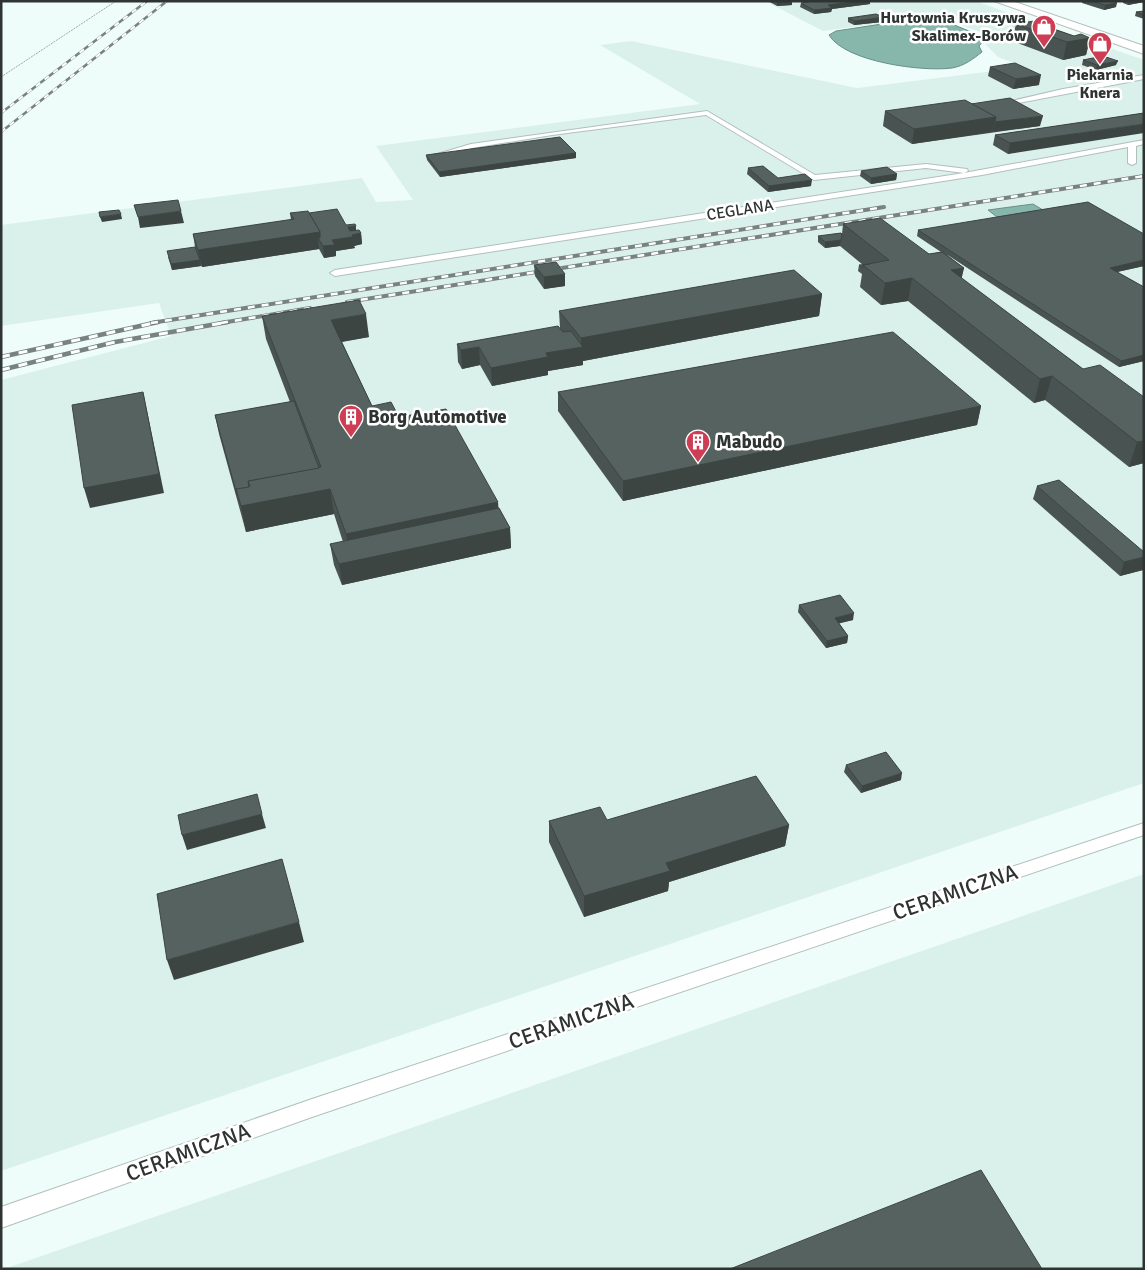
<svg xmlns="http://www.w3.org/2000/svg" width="1145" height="1270" viewBox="0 0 1145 1270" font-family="Signika,sans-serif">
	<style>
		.built { fill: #daf1eb }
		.water { fill: #87b6aa; stroke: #6c8f86 }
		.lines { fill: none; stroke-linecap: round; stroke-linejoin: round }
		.lane-casing { stroke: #b1bfbb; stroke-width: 2 }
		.secondary-casing { stroke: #b1bfbb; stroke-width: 2 }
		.path { stroke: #9ea9a6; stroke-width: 1; stroke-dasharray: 2 1; stroke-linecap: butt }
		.lane { fill: #fff; fill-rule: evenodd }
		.secondary { fill: #fff; fill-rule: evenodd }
		.rail-far2-casing { stroke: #78827f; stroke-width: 2.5 }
		.rail-far1-casing { stroke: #78827f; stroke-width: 4 }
		.rail-casing { stroke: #78827f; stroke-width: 4.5 }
		.rail-far2 { stroke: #fff; stroke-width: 2; stroke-dasharray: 5.5; stroke-linecap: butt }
		.rail-far1 { stroke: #fff; stroke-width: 2.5; stroke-dasharray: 7; stroke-linecap: butt }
		.rail { stroke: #fff; stroke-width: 3; stroke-dasharray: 9; stroke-linecap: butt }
		.wall { fill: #495452 }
		.shaded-wall { fill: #3c4542 }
		.building { fill: #55625f; stroke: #3c4542 }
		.labels { text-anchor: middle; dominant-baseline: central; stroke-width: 5; stroke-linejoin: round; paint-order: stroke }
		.far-poi-label { font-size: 16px; font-weight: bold; fill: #2e3432; stroke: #fff; text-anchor: end }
		.far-street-label { font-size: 16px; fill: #2e3432; stroke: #fff }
		.poi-label { font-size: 19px; font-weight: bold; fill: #2e3432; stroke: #fff; text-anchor: start }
		.near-street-label { font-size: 22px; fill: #2e3432; stroke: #fff }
	</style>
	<rect width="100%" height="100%" fill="#eefdf9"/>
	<g class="built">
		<polygon points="765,1 975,1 1144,60 1144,783 1,1171 1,380 171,336 159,303 1,326 1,225 362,178 376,202 413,200 376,146 700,104 600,45 631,41 857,88 1025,67 998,57 982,41 998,38 934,16 823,31"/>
		<polygon points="1144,874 1144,1269 4,1269"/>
	</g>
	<g class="water">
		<path d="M930 20 947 22 986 38 979 46 982 52C973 59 964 66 952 68 923 72 845 62 829 35L836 31 895 22Z"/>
		<polygon points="1033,204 1043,210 997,217 988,210"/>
	</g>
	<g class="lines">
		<defs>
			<g id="lane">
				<polygon points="1144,75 1144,79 998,107 994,105 1063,89"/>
				<polygon points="707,111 815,175 926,164 967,169 968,171 964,173 1144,140 1144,144 1136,146 1136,163 1132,165 1128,163 1128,147 982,175 335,276 330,273 335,270 964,173 926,168 814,180 706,115 552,135 472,148 431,159 427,157 471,144"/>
				<polygon points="1144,823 1144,835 312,1117 1,1228 1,1207 312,1099"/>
			</g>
			<polygon id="secondary" points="994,1 1012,1 1144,46 1144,54"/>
		</defs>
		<use href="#lane" class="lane-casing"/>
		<use href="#secondary" class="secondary-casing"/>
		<polyline class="path" points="1,77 116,1"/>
		<use href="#lane" class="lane"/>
		<use href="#secondary" class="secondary"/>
		<defs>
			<g id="rail-far2">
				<polyline points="1,113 147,1"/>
				<polyline points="1,132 167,1"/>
			</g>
			<g id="rail-far1">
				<polyline points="347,302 1144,176"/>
				<polyline points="151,323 884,207"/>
				<polyline points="221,323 310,308"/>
			</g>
			<g id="rail">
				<polyline points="1,357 158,322"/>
				<polyline points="1,370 115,342 228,322"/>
			</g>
		</defs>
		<use href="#rail-far2" class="rail-far2-casing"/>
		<use href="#rail-far1" class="rail-far1-casing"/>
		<use href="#rail" class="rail-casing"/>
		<use href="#rail-far2" class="rail-far2"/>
		<use href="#rail-far1" class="rail-far1"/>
		<use href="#rail" class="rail"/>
	</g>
	<g class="wall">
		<polygon points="768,1 792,1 792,5 777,6"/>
		<polygon points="814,1 870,1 870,4 832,9 831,12 814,14 800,7 801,3"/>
		<polygon points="1082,1 1112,1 1116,7 1104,10 1082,3"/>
		<polygon points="1123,1 1129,1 1129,2 1144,1 1144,6 1143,6 1144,2 1128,5 1123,3"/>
		<polygon points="1144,11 1144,19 1135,16 1136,12"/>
		<polygon points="848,18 882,22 854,25 848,22"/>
		<polygon points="1050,23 1049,27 1074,36 1090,38 1086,55 1063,60 1012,41 1016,24"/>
		<polygon points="1083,60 1116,65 1096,70 1082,65"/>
		<polygon points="990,67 1039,85 1013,89 988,76"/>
		<polygon points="971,104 1040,126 912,144 883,126 885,111"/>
		<polygon points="1144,113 1008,154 993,145 995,135"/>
		<polygon points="576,153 576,158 440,177 427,160 426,155"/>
		<polygon points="748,168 778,178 811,186 768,192 747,174"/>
		<polygon points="861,171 897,174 896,180 871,184 860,176"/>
		<polygon points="290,213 309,213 346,225 361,233 362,244 354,246 355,248 336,251 336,256 324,258 319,249 202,267 200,263 201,266 172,270 168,257 195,247 193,234 291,220"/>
		<polygon points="843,224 929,254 941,252 917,236 918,230 1144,234 1144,266 1117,272 1144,287 1144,361 1119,367 946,254 964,268 961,278 1083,369 1144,397 1144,463 1129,467 1045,400 1034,403 908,301 881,305 860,287 862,274 858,271 859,265 863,265 840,246 825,248 818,242 818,236 842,234"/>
		<polygon points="534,265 565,286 544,289 535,276"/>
		<polygon points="822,294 819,316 583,361 583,365 548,371 548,375 492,386 480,365 462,369 458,362 457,344 560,328 559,311"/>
		<polygon points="262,316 369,337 342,342 372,406 399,417 499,508 510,528 511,548 342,585 334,565 330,544 343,542 334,514 246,532 219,434 215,415 290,402 266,339"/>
		<polygon points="558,392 981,406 977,425 623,501 558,411"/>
		<polygon points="1037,486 1144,552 1144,567 1143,570 1120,576 1033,499"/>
		<polygon points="799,605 853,620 839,623 848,636 847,643 826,648 798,612"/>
		<polygon points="846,765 901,780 861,793 844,772"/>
		<polygon points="607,820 789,825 785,846 669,882 668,891 584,917 549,842 549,821"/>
	</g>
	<g class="shaded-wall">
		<polygon points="784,1 792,1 792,5 777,6 777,2"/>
		<polygon points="861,1 870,1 870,4 832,9 831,12 814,14 814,10 828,5"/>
		<polygon points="1129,1 1144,1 1144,2 1128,5"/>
		<polygon points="1117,3 1116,7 1104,10 1105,5"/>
		<polygon points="883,17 882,22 854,25 855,21"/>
		<polygon points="1090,38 1086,55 1063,60 1067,42"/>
		<polygon points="1118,61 1116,65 1096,70 1097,65"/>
		<polygon points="1041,75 1039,85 1013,89 1016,79"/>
		<polygon points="1043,116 1040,126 992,132 995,122"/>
		<polygon points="996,117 992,132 912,144 914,129"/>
		<polygon points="1144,124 1144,133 1008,154 1010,143"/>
		<polygon points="576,153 576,158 440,177 439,172"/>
		<polygon points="897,174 896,180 871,184 871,178"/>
		<polygon points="812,180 811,186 768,192 769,186"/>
		<polygon points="181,211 184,223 140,228 138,217"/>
		<polygon points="121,214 122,219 102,222 100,217"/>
		<polygon points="356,226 356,234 361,233 362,244 354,246 355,248 336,251 336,256 324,258 323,246 348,227"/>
		<polygon points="320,232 321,244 318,238 319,249 202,267 198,250"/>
		<polygon points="841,240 840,246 825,248 825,242"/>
		<polygon points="200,260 201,266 172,270 171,264"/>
		<polygon points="1144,260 1144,266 1108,274 1110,268"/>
		<polygon points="964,268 959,290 951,270"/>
		<polygon points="565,274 565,286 544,289 544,277"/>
		<polygon points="912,278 908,301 881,305 885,283"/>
		<polygon points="822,294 819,316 583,361 583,365 548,371 548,375 492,386 491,368 546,353 581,347 581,338"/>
		<polygon points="366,314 369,337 334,343 331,320"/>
		<polygon points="479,347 480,365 462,369 461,350"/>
		<polygon points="1144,355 1144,361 1119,367 1121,361"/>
		<polygon points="1052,376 1045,400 1034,403 1040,379"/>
		<polygon points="143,392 147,411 164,493 90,508 84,488"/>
		<polygon points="981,406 977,425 623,501 623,481"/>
		<polygon points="1144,435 1144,463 1129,467 1137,442"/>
		<polygon points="330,489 334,514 246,532 241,506"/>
		<polygon points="498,502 500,527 350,560 346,534"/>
		<polygon points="510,528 511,548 342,585 339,564"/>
		<polygon points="1144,557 1144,567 1143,570 1120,576 1124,562"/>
		<polygon points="854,613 853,620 833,625 835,618"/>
		<polygon points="848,636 847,643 826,648 827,641"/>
		<polygon points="902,773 901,780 861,793 862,786"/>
		<polygon points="262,814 266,828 187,850 182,835"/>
		<polygon points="789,825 785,846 669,882 668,891 584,917 584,896 666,863"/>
		<polygon points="299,922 304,942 174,980 167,960"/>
	</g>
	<g class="building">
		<polygon points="814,1 861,1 828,5 832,8 814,10 801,3"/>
		<polygon points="1091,1 1112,1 1117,3 1105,5"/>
		<polygon points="1144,11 1144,15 1136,12"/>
		<polygon points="876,14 883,17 855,21 848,18"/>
		<polygon points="1040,20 1050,23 1042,25 1074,36 1081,34 1090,38 1067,42 1016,24"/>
		<polygon points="1103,56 1118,61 1097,65 1083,60"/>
		<polygon points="1015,63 1041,75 1016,79 990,67"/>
		<polygon points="1010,98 1043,116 995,122 996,117 971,104"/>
		<polygon points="965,100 996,117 914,129 885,111"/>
		<polygon points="1144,113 1144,124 1010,143 995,135"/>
		<polygon points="560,137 576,153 439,172 426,155"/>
		<polygon points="763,166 778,178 805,174 812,180 769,186 748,168"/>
		<polygon points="887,167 897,174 871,178 861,171"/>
		<polygon points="178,200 181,211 138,217 134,205"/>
		<polygon points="1088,202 1144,234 1144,260 1110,268 1144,287 1144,355 1121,361 918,230"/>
		<polygon points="337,209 346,225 355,224 356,226 348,227 350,231 359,230 361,233 352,235 353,237 332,240 335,245 323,246 318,238 320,238 320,232 309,213"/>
		<polygon points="119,210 121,214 100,217 99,212"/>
		<polygon points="308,211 320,232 198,250 193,234 294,219 290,213"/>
		<polygon points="880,218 929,254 942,252 964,268 951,270 1083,369 1100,365 1144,397 1144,441 1137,442 1052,376 1040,379 912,278 885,283 863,265 889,260 843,224"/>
		<polygon points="841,233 842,234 841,240 825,242 818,236"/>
		<polygon points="195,247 200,260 171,264 167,251"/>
		<polygon points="556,262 565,274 544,277 534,265"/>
		<polygon points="870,264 863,265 863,268 859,265"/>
		<polygon points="794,270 822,294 581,338 559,311"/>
		<polygon points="359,300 366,314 331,320 372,406 391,402 399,417 446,409 498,502 346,534 330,489 241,506 236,489 250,486 248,481 321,467 262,316"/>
		<polygon points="558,326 563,332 571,331 583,347 546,353 548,357 491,368 479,347 461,350 457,344"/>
		<polygon points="893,332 981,406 623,481 558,392"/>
		<polygon points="143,392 159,474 84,488 72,405"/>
		<polygon points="294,401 319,468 248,481 249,487 236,489 237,495 215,415"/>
		<polygon points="1059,480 1144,552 1144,557 1124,562 1037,486"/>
		<polygon points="499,508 510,528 339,564 330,544"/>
		<polygon points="840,595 854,613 835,618 848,636 827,641 799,605"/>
		<polygon points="886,752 902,773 862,786 846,765"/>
		<polygon points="756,776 789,825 666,863 670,871 584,896 549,821 600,807 607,820"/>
		<polygon points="257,794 262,814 182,835 178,815"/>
		<polygon points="282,859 299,922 167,960 157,894"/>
		<polygon points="981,1170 1042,1269 730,1269"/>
	</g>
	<defs>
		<symbol id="shop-pin" viewBox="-11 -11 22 30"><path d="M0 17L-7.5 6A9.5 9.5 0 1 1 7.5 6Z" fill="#cd3d53" stroke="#fff"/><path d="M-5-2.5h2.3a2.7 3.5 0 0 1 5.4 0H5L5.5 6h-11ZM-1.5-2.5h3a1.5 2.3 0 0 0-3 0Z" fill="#fff"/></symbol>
		<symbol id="building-pin" viewBox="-11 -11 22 30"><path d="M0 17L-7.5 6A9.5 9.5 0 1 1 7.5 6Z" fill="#cd3d53" stroke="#fff"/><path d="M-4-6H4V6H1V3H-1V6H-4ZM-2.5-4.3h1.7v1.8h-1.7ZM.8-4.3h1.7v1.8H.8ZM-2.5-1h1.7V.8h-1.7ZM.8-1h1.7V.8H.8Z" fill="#fff"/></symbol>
	</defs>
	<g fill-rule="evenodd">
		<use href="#shop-pin" x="1030" y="13" width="28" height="38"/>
		<use href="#shop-pin" x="1086" y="30" width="28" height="38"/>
		<use href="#building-pin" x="337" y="403" width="28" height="38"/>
		<use href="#building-pin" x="684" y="428" width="28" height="38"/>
	</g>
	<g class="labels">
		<g class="far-poi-label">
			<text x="1026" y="18">Hurtownia Kruszywa<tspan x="1026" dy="18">Skalimex-Borów</tspan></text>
			<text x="1100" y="75" text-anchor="middle">Piekarnia<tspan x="1100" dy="18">Knera</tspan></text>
		</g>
		<g class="far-street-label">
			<text transform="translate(740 210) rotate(-9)">CEGLANA</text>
		</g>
		<g class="poi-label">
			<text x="368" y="417">Borg Automotive</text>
			<text x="716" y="442">Mabudo</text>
		</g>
		<g class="near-street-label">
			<text transform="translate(955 892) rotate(-19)">CERAMICZNA</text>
			<text transform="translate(571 1021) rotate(-19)">CERAMICZNA</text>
			<text transform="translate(188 1152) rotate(-20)">CERAMICZNA</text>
		</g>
	</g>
	<rect width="1145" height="1270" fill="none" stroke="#2e3432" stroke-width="5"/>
</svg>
